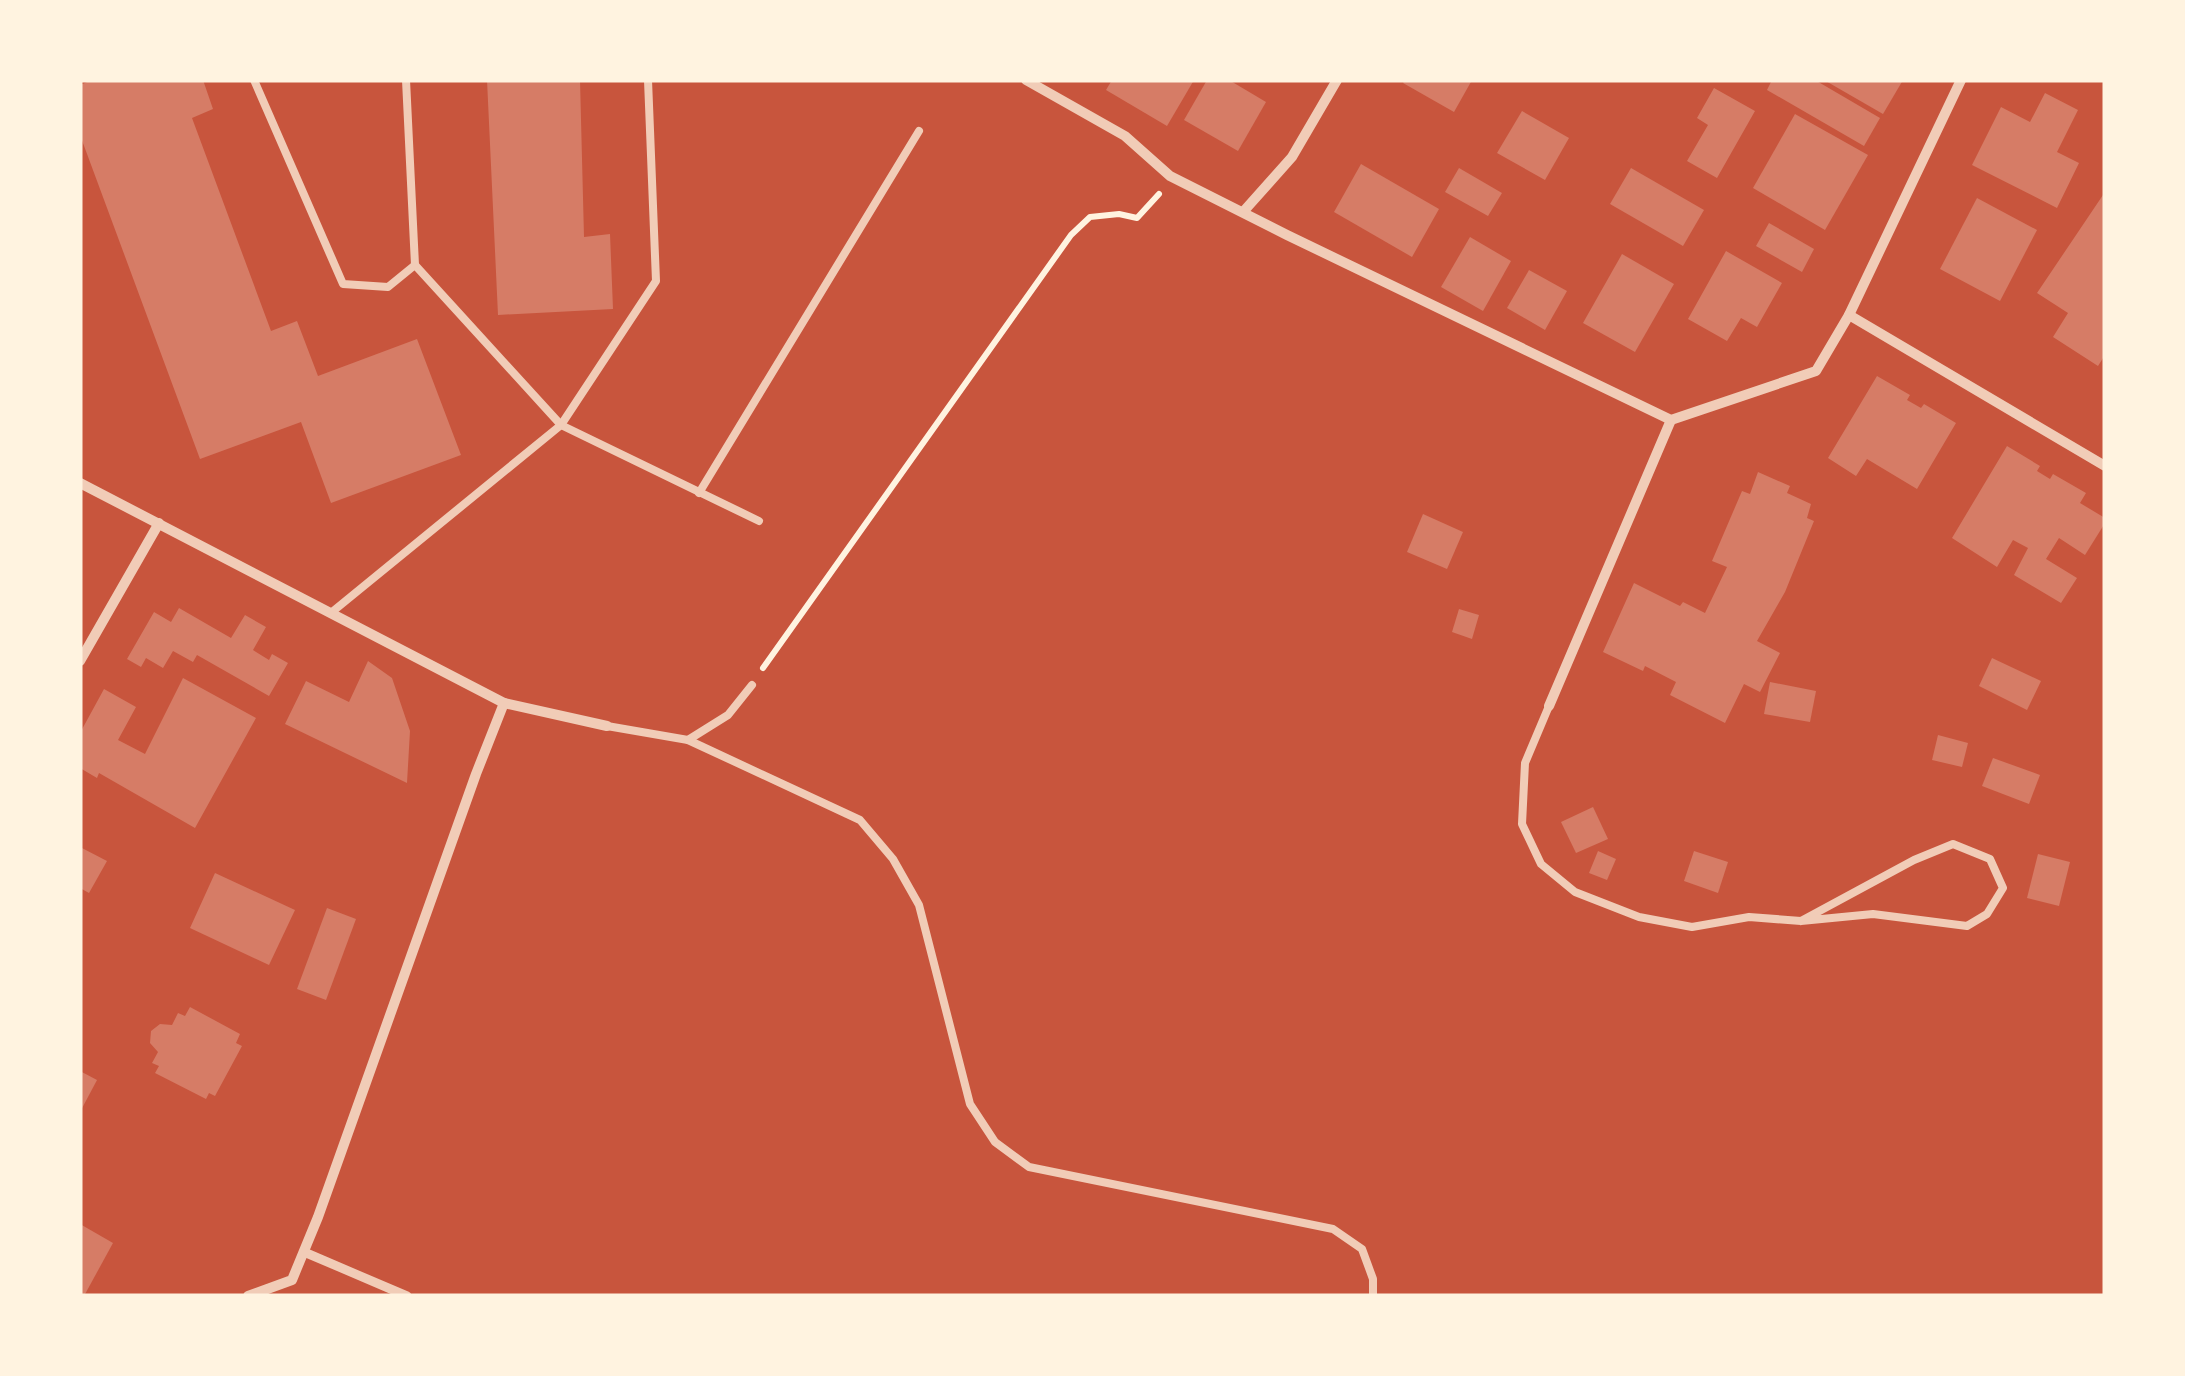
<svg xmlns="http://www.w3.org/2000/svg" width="2185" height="1376" viewBox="0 0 2185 1376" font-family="Mulish,sans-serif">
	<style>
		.building { fill: #d67c66 }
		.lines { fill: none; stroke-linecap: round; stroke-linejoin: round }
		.path { stroke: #fff3e0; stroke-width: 6 }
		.service { stroke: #f1ccb7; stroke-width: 8 }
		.pedestrian { stroke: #f1ccb7; stroke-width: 9 }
		.minor { stroke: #f1ccb7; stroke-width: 10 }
	</style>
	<rect width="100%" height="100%" fill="#c8553d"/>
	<g class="building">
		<polygon points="92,80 203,80 213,109 192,118 271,331 297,321 318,376 417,339 461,455 331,503 301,422 200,459 80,135 80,85"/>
		<polygon points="487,80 580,80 584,237 610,234 613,309 498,315"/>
		<polygon points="1112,80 1194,80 1167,126 1106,90"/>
		<polygon points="1207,80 1229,80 1266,102 1238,151 1184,120"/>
		<polygon points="1405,80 1472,80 1454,112 1403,83"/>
		<polygon points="1772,80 1815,80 1880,118 1864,146 1767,90"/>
		<polygon points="1824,80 1903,80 1883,114"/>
		<polygon points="1714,88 1755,111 1717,178 1687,161 1708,125 1697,118"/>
		<polygon points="2045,93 2078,110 2057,152 2079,163 2057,208 1972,165 2001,107 2030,122"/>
		<polygon points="1522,111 1569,138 1545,180 1497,153"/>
		<polygon points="1795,114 1868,155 1825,230 1753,188"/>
		<polygon points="1361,164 1439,209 1412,257 1334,212"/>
		<polygon points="1459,168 1502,193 1488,216 1445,192"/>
		<polygon points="1631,168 1704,210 1683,246 1610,204"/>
		<polygon points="2105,192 2105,355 2098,366 2053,337 2068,313 2037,293"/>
		<polygon points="1977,198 2037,230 2000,301 1940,269"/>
		<polygon points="1769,223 1814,249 1802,272 1756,246"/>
		<polygon points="1470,237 1511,261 1483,311 1441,287"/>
		<polygon points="1726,251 1782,283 1757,327 1741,318 1727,341 1688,319"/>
		<polygon points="1622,254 1674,284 1635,352 1583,323"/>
		<polygon points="1529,270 1567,291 1545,330 1507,308"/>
		<polygon points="1877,376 1910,395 1907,400 1921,408 1924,404 1956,423 1917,489 1867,459 1856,476 1828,458"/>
		<polygon points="2007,446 2040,466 2037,471 2050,479 2053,474 2086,493 2080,503 2105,518 2105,523 2085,555 2059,538 2046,559 2077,578 2061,603 2014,575 2028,548 2013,540 1997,567 1952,538"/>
		<polygon points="1758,472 1790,486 1787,493 1811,504 1807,518 1814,521 1785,592 1757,641 1780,653 1760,692 1744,684 1725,723 1670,695 1676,682 1645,666 1643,671 1603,652 1634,583 1680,606 1683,602 1705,613 1727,567 1712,561 1742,491 1750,494"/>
		<polygon points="1423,514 1463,532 1447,569 1407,552"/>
		<polygon points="179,608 231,638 245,615 266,627 253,650 269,660 272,654 288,663 269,696 197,655 193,662 173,651 163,668 146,658 141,667 127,659 154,612 171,622"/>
		<polygon points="1459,609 1479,615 1472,639 1452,632"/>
		<polygon points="1992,658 2041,681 2027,710 1979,686"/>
		<polygon points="368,661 392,678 410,731 407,783 285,724 306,681 349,702"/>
		<polygon points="183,678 256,718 195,828 99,773 97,778 80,768 80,733 104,689 136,707 118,740 145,754"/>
		<polygon points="1770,682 1816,691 1810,722 1764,714"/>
		<polygon points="1938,735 1968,743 1962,767 1932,760"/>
		<polygon points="1993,758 2040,775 2029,804 1982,786"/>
		<polygon points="1593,807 1608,839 1576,853 1561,822"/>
		<polygon points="80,847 107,861 89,893 80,888"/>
		<polygon points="1598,851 1616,859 1607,880 1589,873"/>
		<polygon points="1694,851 1728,862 1718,893 1684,881"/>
		<polygon points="2038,854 2070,862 2059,906 2027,898"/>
		<polygon points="215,873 295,910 269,965 190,928"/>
		<polygon points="327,908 356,919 326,1000 297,989"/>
		<polygon points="190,1007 240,1034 236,1043 242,1046 215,1096 209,1093 206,1099 155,1073 159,1066 152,1063 158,1052 150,1043 151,1031 160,1024 172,1025 178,1013 185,1016"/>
		<polygon points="80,1071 97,1080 80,1112"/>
		<polygon points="80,1224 113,1243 84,1296 80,1296"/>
	</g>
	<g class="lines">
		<polyline class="path" points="763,668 1071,235 1090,217 1119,214 1137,218 1159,194"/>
		<g class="service">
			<polyline points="254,80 343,284 388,287 415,265 561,425 759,521"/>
			<polyline points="406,80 415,265"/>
			<polyline points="699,493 919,131"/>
			<polyline points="332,612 561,425 656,281 648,80"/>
			<polyline points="1549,706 1525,763 1522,824 1541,864 1575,892 1639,917 1692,927 1749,917 1801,921 1873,914 1967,926 1987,914 2003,888 1990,859 1953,844 1914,860 1801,921"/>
			<polyline points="607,726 688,740 728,715 752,685"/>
			<polyline points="688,740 860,820 893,859 919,905 970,1104 995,1142 1029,1167 1333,1229 1362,1249 1373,1279 1373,1296"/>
		</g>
		<polyline class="pedestrian" points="304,1252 407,1296"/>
		<g class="minor">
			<polyline points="1026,80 1125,136 1170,176 1287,235 1671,420 1816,371 1849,315 1961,80"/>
			<polyline points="1243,212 1292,157 1337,80"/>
			<polyline points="1849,315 2105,466"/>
			<polyline points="80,483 504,703 607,726"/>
			<polyline points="80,661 159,523"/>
			<polyline points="1549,706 1671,420"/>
			<polyline points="248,1296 292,1280 318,1217 476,774 504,703"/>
		</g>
	</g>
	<rect width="2185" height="1376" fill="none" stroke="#fff3e0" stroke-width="165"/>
</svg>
